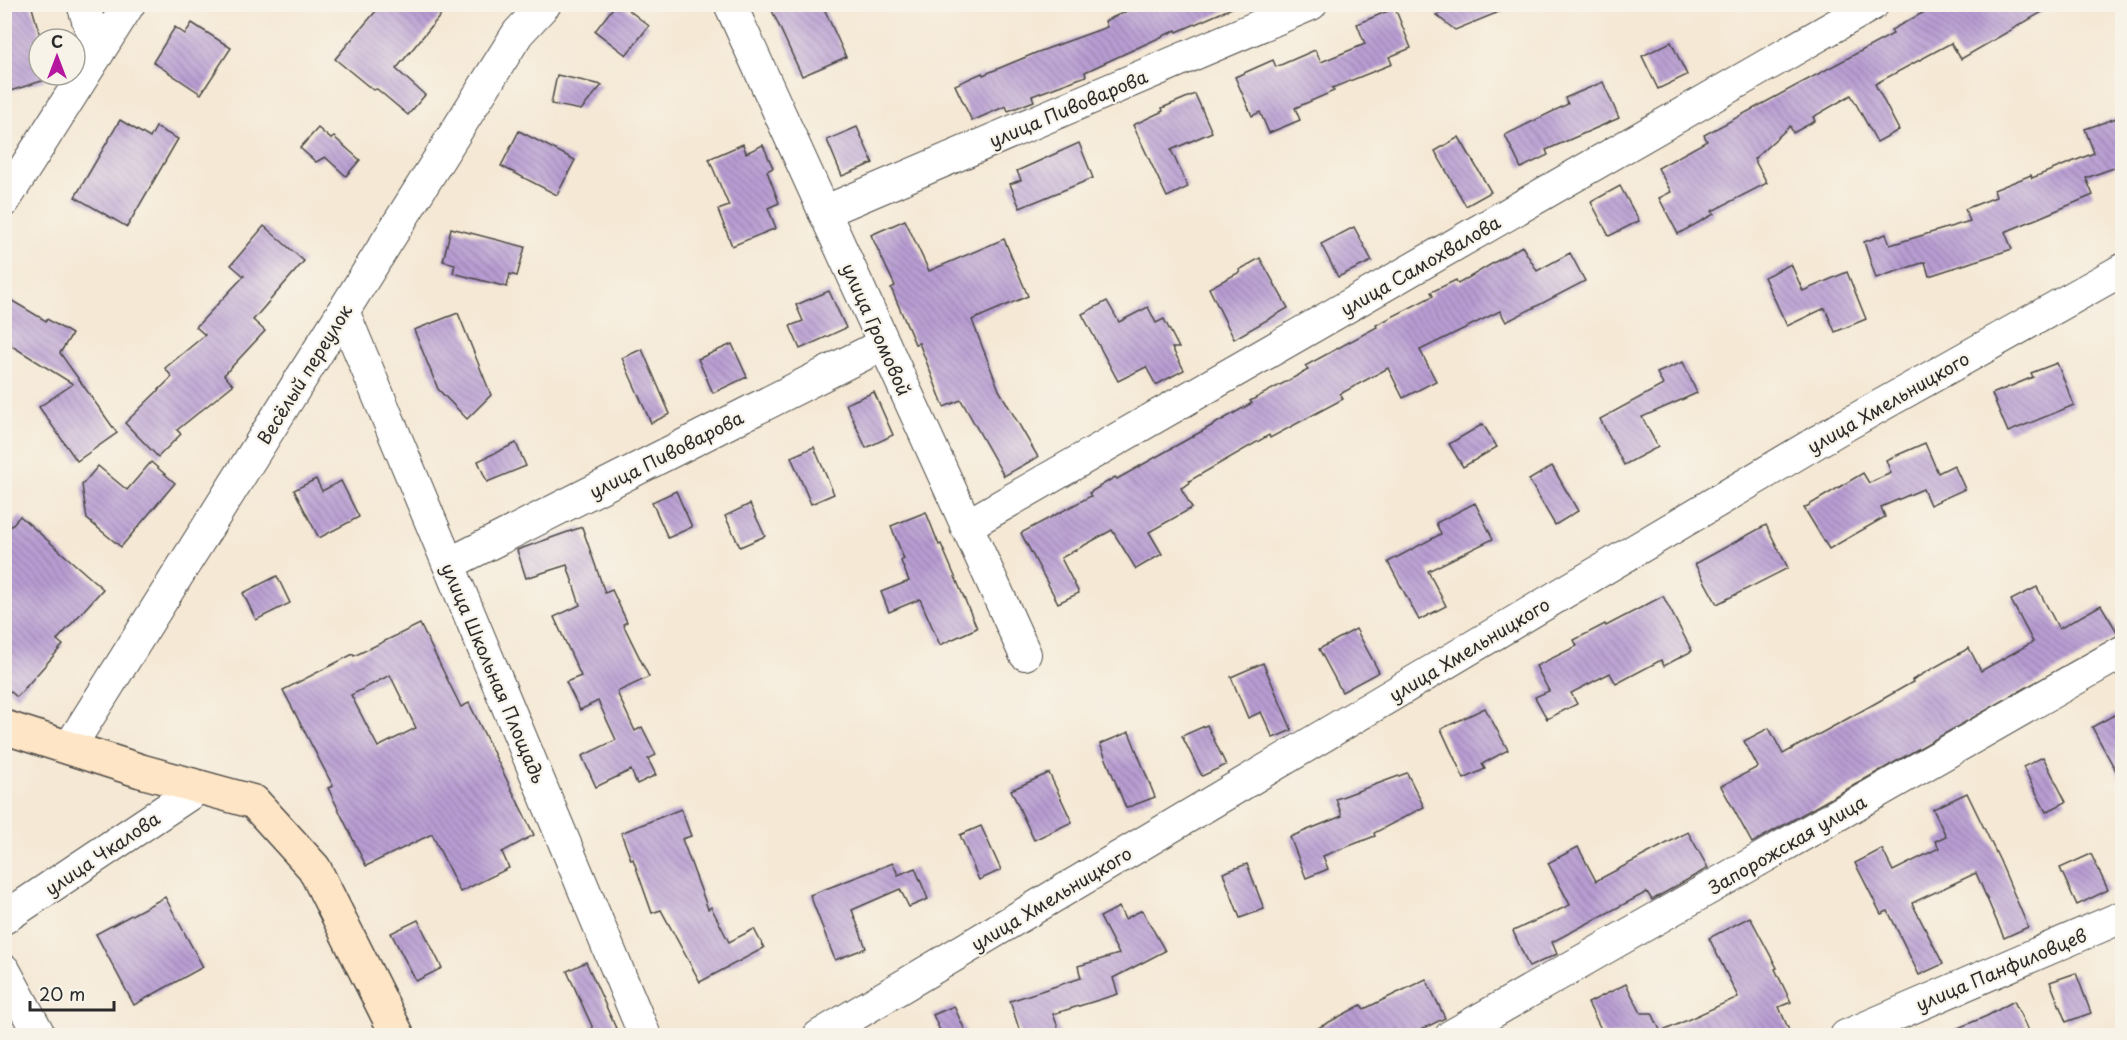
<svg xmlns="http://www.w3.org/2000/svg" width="2127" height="1040" viewBox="0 0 2127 1040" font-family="'Playpen Sans',sans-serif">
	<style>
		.building { fill: url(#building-back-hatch); fill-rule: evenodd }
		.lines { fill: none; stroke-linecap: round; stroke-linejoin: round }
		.street-casing { stroke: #494744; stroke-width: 34 }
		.secondary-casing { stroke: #494744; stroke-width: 36 }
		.street { stroke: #fff; stroke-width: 32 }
		.secondary { stroke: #fee5c5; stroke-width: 33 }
		.labels { text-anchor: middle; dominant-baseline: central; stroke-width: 4.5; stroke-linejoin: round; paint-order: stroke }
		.street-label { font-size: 18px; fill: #2b2b2b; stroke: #f7f3e8 }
	</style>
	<defs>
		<pattern id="building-back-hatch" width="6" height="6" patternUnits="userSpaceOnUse" patternTransform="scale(1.5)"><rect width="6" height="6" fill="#b89dd3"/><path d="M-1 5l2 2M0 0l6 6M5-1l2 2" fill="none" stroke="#9680ab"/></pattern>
	</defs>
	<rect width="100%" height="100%" fill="#f7f3e8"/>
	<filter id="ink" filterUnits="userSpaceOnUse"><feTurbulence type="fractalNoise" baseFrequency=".0167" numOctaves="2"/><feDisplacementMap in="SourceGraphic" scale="12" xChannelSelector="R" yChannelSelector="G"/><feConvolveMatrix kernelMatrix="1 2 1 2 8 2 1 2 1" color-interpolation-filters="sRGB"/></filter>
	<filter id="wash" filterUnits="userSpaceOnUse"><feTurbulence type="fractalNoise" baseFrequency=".008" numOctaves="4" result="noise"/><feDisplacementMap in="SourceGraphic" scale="24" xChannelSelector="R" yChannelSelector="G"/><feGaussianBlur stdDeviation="1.35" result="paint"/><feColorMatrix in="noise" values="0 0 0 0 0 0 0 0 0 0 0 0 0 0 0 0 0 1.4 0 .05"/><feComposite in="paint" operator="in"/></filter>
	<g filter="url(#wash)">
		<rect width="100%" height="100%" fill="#f5e8d4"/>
		<g id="blocks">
			<g class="building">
				<polygon points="14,4 31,4 41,39 33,41 39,61 39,75 43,75 45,80 4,93 4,7"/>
				<polygon points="382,4 450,4 396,69 425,95 408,115 377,89 373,90 335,59"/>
				<polygon points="616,4 621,4 649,26 626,55 595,31"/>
				<polygon points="769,4 822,4 846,57 802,76"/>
				<polygon points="1142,4 1241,4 1177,32 1176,30 1085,72 1086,76 1032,96 1034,101 1008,111 1006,106 972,121 955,85 982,73 983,75 1038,52 1107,27 1105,21"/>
				<polygon points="1445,4 1516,4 1516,5 1455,30 1436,15 1447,11"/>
				<polygon points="1939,4 2056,4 1961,59 1951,43 1875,84 1899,130 1877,142 1851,95 1813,117 1815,121 1793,133 1790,126 1754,159 1767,183 1712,211 1714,214 1678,234 1659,198 1671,192 1658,168 1707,141 1704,135 1893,34 1891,30"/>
				<polygon points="1395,8 1411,48 1389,57 1392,64 1332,88 1334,91 1295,108 1300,120 1269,133 1260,112 1252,116 1235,77 1273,60 1276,67 1315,50 1321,62 1365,44 1357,24"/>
				<polygon points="192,23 231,48 201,94 153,62 175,27 185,34"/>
				<polygon points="1671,42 1687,75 1658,89 1642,56"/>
				<polygon points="557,75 602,85 581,110 551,104"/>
				<polygon points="1603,82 1619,118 1546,150 1548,155 1521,168 1505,135 1568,104 1565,98"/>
				<polygon points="1195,94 1212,132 1171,150 1188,187 1167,197 1133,125 1163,111 1162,108"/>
				<polygon points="2122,116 2122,165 2086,178 2093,195 2005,232 2012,249 1929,276 1925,262 1876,278 1864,242 1886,234 1890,245 1970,221 1965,209 1996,197 1994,190 2031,175 2032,178 2094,153 2085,129"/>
				<polygon points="120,120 150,138 156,127 178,139 127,227 75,197"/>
				<polygon points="857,127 873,163 842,176 827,140"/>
				<polygon points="318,128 331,139 334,137 360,160 346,176 325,157 316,162 300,148"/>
				<polygon points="519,131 575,160 557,195 501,166"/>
				<polygon points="1459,137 1491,192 1466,206 1435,151"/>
				<polygon points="1079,143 1093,178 1020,208 1010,184 1021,180 1017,171"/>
				<polygon points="743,144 746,153 763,145 773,168 767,171 779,203 768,208 776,228 732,246 718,210 729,206 709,159"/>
				<polygon points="1620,186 1639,221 1609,236 1591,202"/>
				<polygon points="905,220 929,271 1004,239 1028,296 972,320 999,390 1038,457 1004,476 961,400 944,407 919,343 915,344 891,288 895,286 871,235"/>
				<polygon points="264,226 304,261 253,320 265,331 224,375 233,385 177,430 181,434 158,457 125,423 172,377 165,368 205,335 196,327 244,276 231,265"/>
				<polygon points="1354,227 1372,261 1338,277 1321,244"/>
				<polygon points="451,228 525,247 517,276 510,274 507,287 453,273 455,264 443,261"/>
				<polygon points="1522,246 1537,271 1570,253 1585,281 1506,322 1500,311 1420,350 1436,381 1403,398 1388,368 1340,394 1343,399 1270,438 1269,435 1189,481 1190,483 1181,488 1192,508 1149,532 1162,554 1136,569 1112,530 1061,558 1079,593 1058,603 1021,533 1091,496 1089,493 1115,477 1117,479 1252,403 1250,401 1308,370 1305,366 1377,327 1376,325 1433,296 1431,292 1456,280 1458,284"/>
				<polygon points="1260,258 1288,308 1234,339 1209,288 1240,272 1239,270"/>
				<polygon points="1791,264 1803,291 1847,272 1866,319 1835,332 1825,308 1787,326 1764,277"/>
				<polygon points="829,291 846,328 800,349 790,326 803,321 796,305"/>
				<polygon points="4,296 46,321 47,319 72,334 60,353 117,433 77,461 39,407 73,384 4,341"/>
				<polygon points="1107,301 1119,322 1148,307 1156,323 1164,319 1179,348 1172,348 1184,370 1156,385 1146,367 1118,381 1082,314"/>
				<polygon points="458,313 491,395 467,419 438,389 414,330"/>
				<polygon points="732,344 747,377 713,393 698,359"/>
				<polygon points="642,349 670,414 651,423 622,358"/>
				<polygon points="1683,362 1697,393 1642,417 1658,447 1624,465 1600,419 1663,385 1657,373"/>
				<polygon points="2057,363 2074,405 2008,432 1992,394 2033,377 2031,373"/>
				<polygon points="874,392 893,435 866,448 846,404"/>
				<polygon points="1483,424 1497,447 1463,467 1449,444"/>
				<polygon points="516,443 526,466 487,482 478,461"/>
				<polygon points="1925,443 1938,473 1954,465 1965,489 1930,505 1923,489 1881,507 1885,517 1829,549 1804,508 1863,473 1869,483 1891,473 1886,460"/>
				<polygon points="814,447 834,494 811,504 791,457"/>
				<polygon points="151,462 175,483 121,547 87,519 82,485 98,466 127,490"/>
				<polygon points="1552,466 1578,511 1555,525 1529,480"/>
				<polygon points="316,479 322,491 341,481 359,517 319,538 294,490"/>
				<polygon points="676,491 692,527 668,538 652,502"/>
				<polygon points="1475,503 1493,539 1428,571 1446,606 1419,620 1388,562 1441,534 1436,523"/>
				<polygon points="750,504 765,536 740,547 725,516"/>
				<polygon points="926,512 939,545 941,544 977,628 940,645 920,599 889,612 881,592 909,581 901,561 904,559 891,526"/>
				<polygon points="20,516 103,589 57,640 63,645 17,697 4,686 4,534"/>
				<polygon points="1766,525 1788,568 1717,604 1695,564"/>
				<polygon points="582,527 605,593 612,590 627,622 623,624 649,677 617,692 635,731 642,727 656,755 648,759 656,775 637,784 631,770 596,787 582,756 616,740 598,701 580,710 566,682 581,676 554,617 580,605 567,565 526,578 517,550"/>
				<polygon points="277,576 290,603 256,620 243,593"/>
				<polygon points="2037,587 2059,629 2101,605 2119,635 1752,843 1721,786 1758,767 1744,741 1769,728 1783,754 1867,708 1913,682 1912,680 1969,648 1981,671 2033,642 2011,600"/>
				<polygon points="1663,596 1692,651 1664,666 1661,660 1616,684 1610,673 1571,693 1577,704 1547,719 1535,697 1549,691 1536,666 1577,646 1574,640 1605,624 1606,626"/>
				<path d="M420 624 461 707 469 703 534 835 502 852 509 868 460 892 432 834 366 866 328 788 333 786 283 690 353 654 354 656ZM390 675 416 728 378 747 351 695Z"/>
				<polygon points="1356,629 1379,672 1342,692 1319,649"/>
				<polygon points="1263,663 1292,730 1273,738 1261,712 1248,718 1231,677"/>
				<polygon points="1485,708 1508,750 1482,764 1485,769 1464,779 1441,729"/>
				<polygon points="2116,714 2122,726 2122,782 2092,727"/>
				<polygon points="1207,725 1226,765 1202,776 1182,736"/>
				<polygon points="1129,732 1155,797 1126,808 1100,744"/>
				<polygon points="2043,757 2066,802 2046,812 2023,767"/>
				<polygon points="1049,773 1072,822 1034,840 1011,790"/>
				<polygon points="1407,773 1424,807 1374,833 1375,836 1323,856 1328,869 1306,878 1290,837 1342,816 1336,799"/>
				<polygon points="1967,793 2000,861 2028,927 2004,938 1976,873 1912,903 1943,964 1919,975 1888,911 1881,914 1855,863 1882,849 1893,871 1939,848 1935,841 1946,836 1933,809"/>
				<polygon points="681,809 691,836 682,839 708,909 711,907 729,942 754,929 764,948 700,982 661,910 652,913 633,859 631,860 621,833"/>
				<polygon points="981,826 1001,870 979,880 960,835"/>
				<polygon points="1688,832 1708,868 1652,900 1647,892 1552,942 1557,954 1529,967 1513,931 1570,905 1548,863 1578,847 1596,881"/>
				<polygon points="2091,854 2108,890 2077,905 2060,868"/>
				<polygon points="893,863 898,875 915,868 928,899 909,907 900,889 852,910 866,948 835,960 810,895"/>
				<polygon points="1247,864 1264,909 1240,918 1223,873"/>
				<polygon points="165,897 203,967 134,1005 96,934"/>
				<polygon points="1119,907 1125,919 1142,910 1165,951 1113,978 1118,994 1053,1014 1061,1035 1021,1035 1010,1001 1081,978 1078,966 1119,954 1100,917"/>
				<polygon points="1750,917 1777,968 1775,969 1791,1002 1779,1007 1791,1035 1604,1035 1588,1003 1626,984 1641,1013 1652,1013 1661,1032 1738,997 1709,938"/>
				<polygon points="418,920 442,968 416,981 391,933"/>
				<polygon points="586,962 619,1035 596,1035 567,971"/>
				<polygon points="2076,973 2091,1013 2066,1022 2050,982"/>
				<polygon points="1426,979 1445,1018 1410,1035 1305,1035 1361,1005 1364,1009"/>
				<polygon points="2014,1001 2030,1035 1941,1035 1987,1016"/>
				<polygon points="954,1006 967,1035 942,1035 933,1015"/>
			</g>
		</g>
	</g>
	<g filter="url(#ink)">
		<use href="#blocks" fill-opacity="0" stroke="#494744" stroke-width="1.5"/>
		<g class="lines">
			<defs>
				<g id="street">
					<polyline points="83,4 98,53"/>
					<polyline points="730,4 1025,654"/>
					<polyline points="4,201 129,4"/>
					<polyline points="824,212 1311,4"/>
					<polyline points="343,311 645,1036"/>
					<polyline points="966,526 1873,4"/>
					<polyline points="449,564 884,344"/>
					<polyline points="69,748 518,33 545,4"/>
					<polyline points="4,918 200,787"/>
					<polyline points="4,970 40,1036"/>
					<polyline points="819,1036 1837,430 2122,270"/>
					<polyline points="1451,1036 2122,652"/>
					<polyline points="1846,1036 2122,917"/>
				</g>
				<polyline id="secondary" points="4,727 141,771 254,802 314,868 398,1036"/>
			</defs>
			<use href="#street" class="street-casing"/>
			<use href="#secondary" class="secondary-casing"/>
			<use href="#street" class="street"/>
			<use href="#secondary" class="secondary"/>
		</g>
	</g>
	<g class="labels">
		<g class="street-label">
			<text transform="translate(1068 108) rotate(-23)">улица Пивоварова</text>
			<text transform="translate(1420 265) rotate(-30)">улица Самохвалова</text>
			<text transform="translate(877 329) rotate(66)">улица Громовой</text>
			<text transform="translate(304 374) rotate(-58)">Весёлый переулок</text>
			<text transform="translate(1888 402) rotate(-30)">улица Хмельницкого</text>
			<text transform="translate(666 454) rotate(-27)">улица Пивоварова</text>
			<text transform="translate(1469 649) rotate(-31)">улица Хмельницкого</text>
			<text transform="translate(494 673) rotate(67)">улица Школьная Площадь</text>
			<text transform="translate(1787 844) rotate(-30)">Запорожская улица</text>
			<text transform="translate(102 853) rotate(-34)">улица Чкалова</text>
			<text transform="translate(1051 898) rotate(-31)">улица Хмельницкого</text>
			<text transform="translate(2001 969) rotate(-23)">улица Панфиловцев</text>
		</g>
	</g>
	<rect width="2127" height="1040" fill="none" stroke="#f7f3e8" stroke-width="24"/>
	<g transform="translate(57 57)"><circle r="28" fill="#f7f3e8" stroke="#a5a39c" stroke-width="1.5"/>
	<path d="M0-4.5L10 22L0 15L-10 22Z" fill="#b5179e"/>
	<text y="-9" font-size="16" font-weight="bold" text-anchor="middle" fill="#2b2b2b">С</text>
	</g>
	<path d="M30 1001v9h84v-9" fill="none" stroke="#2b2b2b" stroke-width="3"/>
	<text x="39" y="1001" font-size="18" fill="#2b2b2b" stroke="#f7f3e8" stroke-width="4.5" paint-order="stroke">20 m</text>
</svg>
